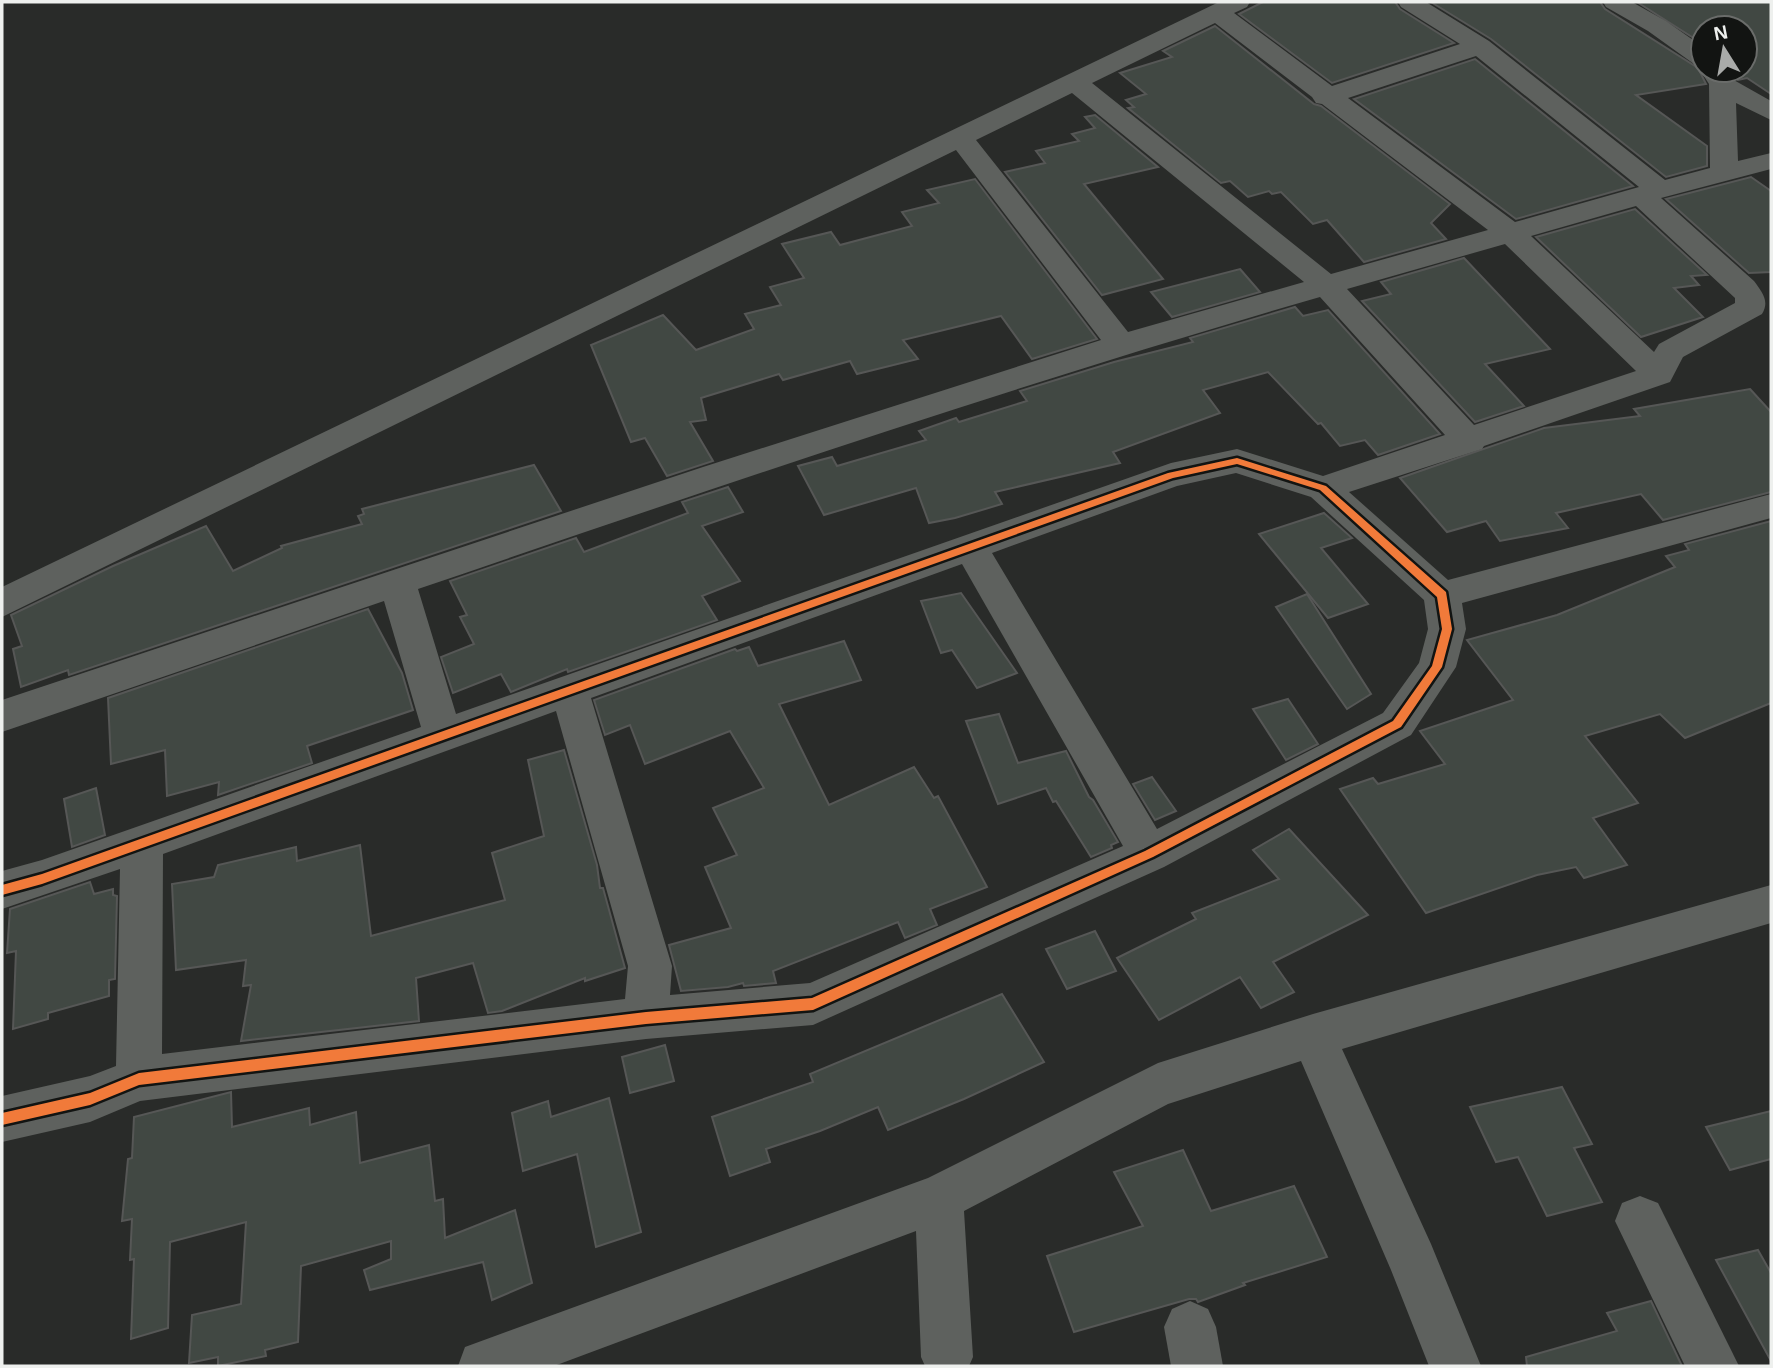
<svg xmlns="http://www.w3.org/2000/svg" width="1773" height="1368" viewBox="0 0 1773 1368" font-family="Helvetica,sans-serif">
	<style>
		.building { fill: #414843; stroke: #565756; stroke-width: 2 }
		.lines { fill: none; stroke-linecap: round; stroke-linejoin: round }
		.minor { fill: #5e615e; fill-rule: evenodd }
		.cycleway-casing { stroke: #121412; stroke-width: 5 }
		.cycleway { fill: #f17a3a; fill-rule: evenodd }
	</style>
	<rect width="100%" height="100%" fill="#292b29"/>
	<g class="building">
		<polygon points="1263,2 1395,2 1400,9 1454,43 1332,83 1239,14"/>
		<polygon points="1431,2 1600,2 1605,9 1698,68 1706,84 1636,95 1707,146 1707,166 1666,177 1491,39"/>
		<polygon points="1637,2 1771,2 1771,94 1747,78 1738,80 1729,70 1745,70 1745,28 1703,28 1703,44"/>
		<polygon points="1215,26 1314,104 1321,106 1450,204 1431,223 1446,239 1364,262 1327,220 1313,224 1281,192 1272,194 1269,191 1248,197 1230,181 1221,183 1128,108 1134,107 1126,100 1146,94 1120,73 1172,57 1163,51"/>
		<polygon points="1475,59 1633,186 1516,219 1354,99"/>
		<polygon points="1095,115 1158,167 1084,184 1163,279 1102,295 1005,172 1045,163 1036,151 1079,141 1072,134 1095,128 1085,117"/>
		<polygon points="1751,177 1771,191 1771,272 1749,273 1666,199"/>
		<polygon points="975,179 1097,339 1032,359 1001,316 903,340 918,359 857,374 850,361 783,380 779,374 701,398 706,420 690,422 713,461 667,476 645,438 631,442 591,345 663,315 696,350 754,329 745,314 781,305 770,287 804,278 782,244 831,232 840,245 912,226 902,212 939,203 927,190"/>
		<polygon points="1635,209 1707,275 1691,276 1699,285 1674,288 1703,317 1641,337 1536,237"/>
		<polygon points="1464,258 1550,349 1485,364 1524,406 1475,422 1362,301 1391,294 1381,282"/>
		<polygon points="1240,269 1260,292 1172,317 1151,292"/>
		<polygon points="1295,307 1303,316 1328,310 1440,434 1378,455 1365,440 1340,446 1321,423 1318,424 1268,372 1203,390 1220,413 1113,452 1120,463 995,492 1002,504 955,518 929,523 916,488 824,515 798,466 832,457 837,466 926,440 919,431 956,418 959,422 1027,401 1020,391 1114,362 1193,342 1190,338"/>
		<polygon points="1750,389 1771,412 1771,492 1663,520 1641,494 1556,513 1568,528 1500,541 1486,521 1447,532 1400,478 1544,428 1640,416 1634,409"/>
		<polygon points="534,465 561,511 69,675 68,670 21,687 13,649 22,646 11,615 113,566 206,526 233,571 282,548 281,546 362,524 358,516 364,514 362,509"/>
		<polygon points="728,487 743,512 702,526 740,581 702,596 717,620 568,672 567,669 511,692 501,674 453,693 441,657 474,644 460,617 467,615 450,581 576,538 584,552 688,513 682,502"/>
		<polygon points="1324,513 1352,538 1321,548 1368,604 1328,618 1259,534"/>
		<polygon points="1771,521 1771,703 1685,738 1660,714 1585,736 1638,803 1593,818 1627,865 1584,878 1576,867 1537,875 1426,913 1340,789 1373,778 1378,784 1445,764 1420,731 1513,700 1467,640 1557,615 1675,567 1666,556 1689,550 1685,544"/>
		<polygon points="961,593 1017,673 977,688 952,650 941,653 921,601"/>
		<polygon points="1307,594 1371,694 1347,709 1276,607"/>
		<polygon points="368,609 402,673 413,710 307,746 312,763 218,795 219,782 167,796 165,750 111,764 108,698"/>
		<polygon points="844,641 861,680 779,704 829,805 914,767 934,798 938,796 987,887 930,909 937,925 905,938 898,922 773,971 776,983 744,986 743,983 728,987 681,991 669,945 731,928 705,867 737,855 713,808 764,788 730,731 645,764 630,725 605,735 594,700 735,649 737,651 749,647 758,666"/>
		<polygon points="1288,699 1318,744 1286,760 1253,709"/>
		<polygon points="999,714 1018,763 1066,751 1089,797 1093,800 1118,842 1111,845 1112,848 1091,857 1056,801 1053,802 1046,788 998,804 966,721"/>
		<polygon points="564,750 597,865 600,888 603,888 625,968 585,981 585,978 502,1011 488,1013 473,963 416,978 419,1021 241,1041 251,985 243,986 246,960 176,970 172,884 214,877 218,865 296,847 297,861 360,845 371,936 505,900 492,853 544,836 528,760"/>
		<polygon points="1152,777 1176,811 1155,820 1133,784"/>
		<polygon points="96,788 105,835 72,847 64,799"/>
		<polygon points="1289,829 1368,915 1273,962 1294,992 1261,1008 1240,977 1159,1020 1117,958 1196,919 1192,913 1279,879 1253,850"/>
		<polygon points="90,882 94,894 113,889 113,895 117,896 115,979 109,980 109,996 48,1013 48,1019 13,1029 16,951 7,953 10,909"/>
		<polygon points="1095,931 1116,971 1067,989 1046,949"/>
		<polygon points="1002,994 1044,1062 964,1099 888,1130 878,1107 820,1131 766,1149 770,1162 730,1176 712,1117 813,1082 810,1074"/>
		<polygon points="665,1045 674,1081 630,1093 622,1057"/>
		<polygon points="1562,1087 1592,1144 1574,1148 1602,1202 1547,1216 1518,1157 1496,1162 1470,1107"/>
		<polygon points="231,1092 232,1127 309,1108 310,1125 356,1112 360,1163 429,1145 435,1201 443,1199 445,1238 515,1210 532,1283 492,1300 483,1262 370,1290 364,1270 391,1259 391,1241 301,1266 298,1342 265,1350 266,1356 218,1366 218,1357 189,1363 192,1315 241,1304 246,1222 170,1242 168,1328 131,1339 134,1259 130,1260 132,1219 122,1221 128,1159 132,1158 134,1117"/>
		<polygon points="609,1098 641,1232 596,1247 577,1154 523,1171 512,1113 548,1101 551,1117"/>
		<polygon points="1771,1111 1771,1159 1730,1170 1706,1127"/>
		<polygon points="1183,1150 1211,1211 1294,1186 1327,1257 1243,1283 1245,1285 1198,1302 1196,1299 1189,1299 1074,1332 1047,1256 1143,1226 1114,1172"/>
		<polygon points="1758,1250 1771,1273 1771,1361 1716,1260"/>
		<polygon points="1651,1301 1682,1366 1527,1366 1526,1357 1617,1331 1607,1313"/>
	</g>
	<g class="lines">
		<g class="minor">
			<path d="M1219 2H1250L1247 7 1234 13 1332 86 1460 44 1401 7 1398 2H1426L1489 41 1665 180 1710 168 1709 84 1700 70 1703 67 1694 64 1648 31 1606 7 1603 2H1632L1666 21 1703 47V70H1726L1732 79 1771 101V120L1736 103 1738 161 1771 153V169L1661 198 1754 281C1762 292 1770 301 1762 314L1683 357 1670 382 1484 446 1482 449 1349 492 1448 580 1771 494V518L1462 603 1466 629 1456 667 1411 735 1164 867 813 1025 646 1039 140 1101 90 1122 2 1142V1096L90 1076 116 1066 120 869 2 909V871L42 860 421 727 384 601 2 732V700L703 467 1101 340 956 150 2 617V587ZM1215 23 1312 97 1316 103 1322 104 1488 230 1331 274 1092 83ZM1476 56 1639 187 1515 222 1348 98ZM1072 93 1304 282 1128 332 976 140ZM1636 206 1735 298V303L1659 344 1654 352 1531 236ZM1505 244 1636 371 1474 425 1347 289ZM1320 297 1445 435 1323 476 1237 449 1171 463 456 714 418 589C717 487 1016 385 1320 297ZM1236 473 1311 497 1424 600 1428 629 1419 663 1383 713 1157 829 992 553 1177 486ZM962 564 1123 846 810 983 670 995 672 966 591 698ZM556 711 628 966 625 999 162 1054 163 854Z"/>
			<polygon points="1771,885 1771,923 1342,1049 1431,1244 1481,1366 1429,1366 1391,1270 1301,1061 1168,1104 964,1211 973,1357 969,1366 925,1366 921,1357 916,1231 554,1366 458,1366 465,1347 928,1178 1158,1063 1313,1014"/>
			<polygon points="1640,1196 1658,1203 1739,1366 1685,1366 1615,1221 1622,1203"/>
			<polygon points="1190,1301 1208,1309 1216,1327 1223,1366 1171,1366 1164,1327 1172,1309"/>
		</g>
		<defs>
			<polygon id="cycleway" points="1237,458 1326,486 1446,592 1452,629 1442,667 1401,727 1153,857 813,1010 646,1024 139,1085 90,1105 2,1125 2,1113 90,1093 139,1073 646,1012 812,998 1145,851 1393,721 1432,666 1442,629 1437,597 1320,490 1237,464 1173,478 42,884 2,895 2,885 42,874 1168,473"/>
		</defs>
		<use href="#cycleway" class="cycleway-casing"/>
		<use href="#cycleway" class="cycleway"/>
	</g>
	<rect width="1773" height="1368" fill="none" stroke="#eef0ee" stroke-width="7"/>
	<g transform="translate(1724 49) rotate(349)"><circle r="33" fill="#121412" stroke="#6a6c6a" stroke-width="2"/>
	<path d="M0-5L12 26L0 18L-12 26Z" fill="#a9aba9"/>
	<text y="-10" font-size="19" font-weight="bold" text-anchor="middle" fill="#eef0ee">N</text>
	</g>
</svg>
